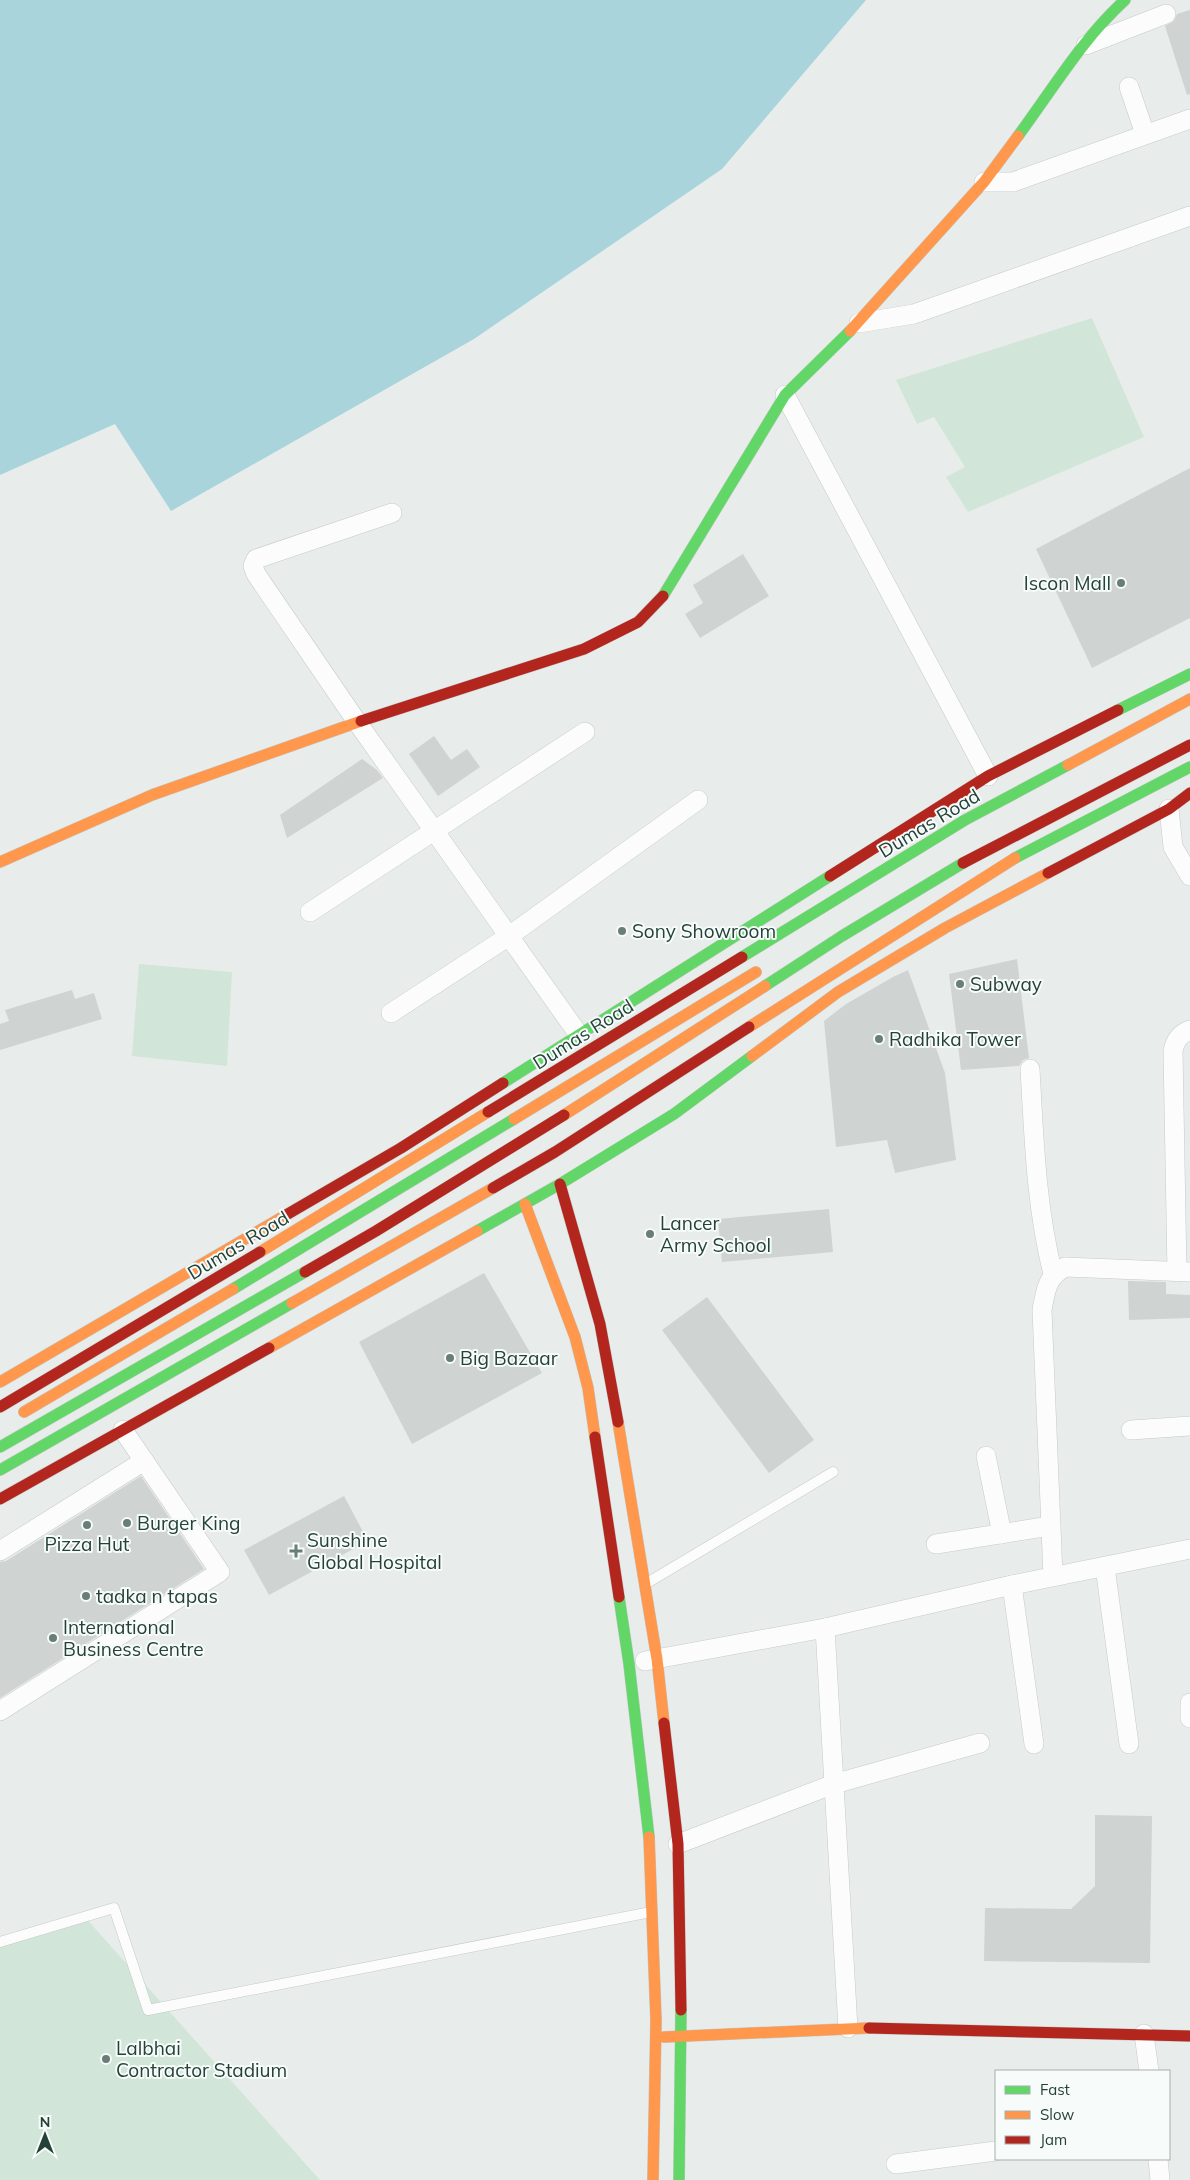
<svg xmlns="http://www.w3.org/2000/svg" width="1190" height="2180" viewBox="0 0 1190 2180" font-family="Mulish,sans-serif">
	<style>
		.green { fill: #d1e6d8 }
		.water { fill: #a9d4db }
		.building { fill: #cfd4d2 }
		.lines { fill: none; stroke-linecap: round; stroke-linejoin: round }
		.lane-casing { stroke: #c5cac8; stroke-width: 11 }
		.street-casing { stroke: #c5cac8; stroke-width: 20 }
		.fast-casing { stroke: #c3cbc8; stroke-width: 12 }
		.slow-casing { stroke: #c3cbc8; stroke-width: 12 }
		.jam-casing { stroke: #c3cbc8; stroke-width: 12 }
		.lane { stroke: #fcfcfc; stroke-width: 10 }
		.street { stroke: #fcfcfc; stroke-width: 19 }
		.fast { stroke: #63d668; stroke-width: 11 }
		.slow { stroke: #ff974d; stroke-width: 11 }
		.jam { stroke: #b3261e; stroke-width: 11 }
		.poi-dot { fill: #697e78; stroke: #f7fbf9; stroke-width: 2 }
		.labels { text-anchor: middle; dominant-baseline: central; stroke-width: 4; stroke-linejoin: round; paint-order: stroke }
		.poi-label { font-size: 19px; fill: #24423a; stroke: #f7fbf9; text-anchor: start }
		.street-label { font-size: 19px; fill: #24423a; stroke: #f7fbf9 }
	</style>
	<rect width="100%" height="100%" fill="#e8edeb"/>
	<g class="green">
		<polygon points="1092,318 1144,437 968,512 946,477 965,467 934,417 917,424 896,380"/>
		<polygon points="139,964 232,972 227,1066 132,1056"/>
		<polygon points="84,1916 320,2180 0,2180 0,1938"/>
	</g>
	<polygon class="water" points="0,0 866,0 722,169 474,339 171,511 115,424 0,475"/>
	<g class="building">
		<polygon points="1190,10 1190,94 1187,95 1165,26 1174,21 1177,14"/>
		<polygon points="1190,468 1190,618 1092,668 1036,549"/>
		<polygon points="743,554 769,596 700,638 685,614 703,603 693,585"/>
		<polygon points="434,736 451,760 467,749 480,767 438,796 409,754"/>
		<polygon points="362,759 377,770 383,778 287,838 280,815"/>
		<polygon points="1017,959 1029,1058 1023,1060 1019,1066 961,1070 949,974"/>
		<polygon points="908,970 945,1073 956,1160 895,1173 887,1140 836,1147 824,1021 846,1004 893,977"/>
		<polygon points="72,990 75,999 94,993 102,1019 0,1050 0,1024 9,1021 5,1010"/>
		<polygon points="829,1209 833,1252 722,1262 718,1219"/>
		<polygon points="484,1273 542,1373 412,1444 359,1342"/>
		<polygon points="1128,1281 1166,1282 1166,1294 1190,1295 1190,1318 1129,1320"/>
		<polygon points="707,1297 814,1440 769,1473 662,1330"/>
		<polygon points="141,1476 204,1569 0,1698 0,1562 6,1561"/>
		<polygon points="344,1496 368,1541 269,1595 244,1550"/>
		<polygon points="1095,1815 1152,1816 1150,1963 984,1961 985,1908 1071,1909 1095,1886"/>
	</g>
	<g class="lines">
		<defs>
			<g id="lane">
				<polyline points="647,1583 833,1472"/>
				<polyline points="0,1942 114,1908 148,2010 651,1912"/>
			</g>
			<g id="street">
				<polyline points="1086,45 1166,14"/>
				<polyline points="1129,87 1145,134"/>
				<polyline points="984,182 1013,182 1190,119"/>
				<polyline points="859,323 914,314 1190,216"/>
				<polyline points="785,395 988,776"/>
				<polyline points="392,513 256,559 253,566 256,574 357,722 579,1035"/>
				<polyline points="1169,809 1173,847 1190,876"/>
				<polyline points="310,912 585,732"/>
				<polyline points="391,1013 509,936 698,800"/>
				<path d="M1030 1069C1034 1138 1036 1207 1053 1274"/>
				<path d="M1177 1272 1173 1051C1175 1041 1179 1034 1190 1030"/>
				<polyline points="1131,1430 1190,1426"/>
				<polyline points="986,1456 1002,1534"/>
				<polyline points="936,1544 1050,1526"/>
				<polyline points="0,1551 144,1461"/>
				<polyline points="1105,1567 1129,1744"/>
				<path d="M1053 1576 1042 1310C1046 1290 1046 1278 1065 1267L1190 1272"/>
				<polyline points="1012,1585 1034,1744"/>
				<polyline points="825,1628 848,2028"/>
				<polyline points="645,1661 825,1628 1012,1585 1190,1549"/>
				<polyline points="1190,1703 1190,1718"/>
				<polyline points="0,1711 220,1572 123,1430"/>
				<polyline points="678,1844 834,1784 980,1743"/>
				<polyline points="1144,2034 1149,2071"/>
				<polyline points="1158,2159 1160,2180"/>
				<polyline points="896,2164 996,2151"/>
			</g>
			<g id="fast">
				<path d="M1018 136C1052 90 1083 38 1125 0"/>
				<polyline points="663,596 785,395 850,331"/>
				<polyline points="1118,710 1190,674"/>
				<polyline points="1015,858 1190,767"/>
				<polyline points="742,957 965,820 1068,765"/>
				<polyline points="765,986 842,936 963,863"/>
				<polyline points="503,1083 830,876"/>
				<polyline points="477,1231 560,1184 674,1114 752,1056"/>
				<polyline points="233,1289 514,1119"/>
				<polyline points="0,1447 305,1272"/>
				<polyline points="0,1470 292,1303"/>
				<polyline points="619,1597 629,1664 649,1837"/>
				<polyline points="679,2180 681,2010"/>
			</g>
			<g id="slow">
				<polyline points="850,331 984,182 1018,136"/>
				<polyline points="1068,765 1190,699"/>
				<polyline points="0,862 152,795 361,721"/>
				<polyline points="749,1027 1015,858"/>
				<polyline points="752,1056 838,992 945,928 1048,873"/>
				<polyline points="564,1115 765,986"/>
				<polyline points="514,1119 756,972"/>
				<polyline points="525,1204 575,1337 588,1388 595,1437"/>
				<polyline points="260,1252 488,1112"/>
				<polyline points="292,1303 493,1188"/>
				<polyline points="269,1348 477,1231"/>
				<polyline points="0,1382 286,1215"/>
				<polyline points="24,1412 233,1289"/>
				<polyline points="618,1422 657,1659 664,1723"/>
				<polyline points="649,1837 656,2020 653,2180"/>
				<polyline points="664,2037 869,2028"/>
			</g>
			<g id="jam">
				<polyline points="361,721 584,649 638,622 663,596"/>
				<polyline points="963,863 1190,745"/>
				<polyline points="1048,873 1169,809 1190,793"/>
				<polyline points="830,876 988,776 1118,710"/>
				<polyline points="488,1112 742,957"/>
				<polyline points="560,1184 600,1324 618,1422"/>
				<polyline points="493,1188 555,1152 749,1027"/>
				<polyline points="286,1215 401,1148 503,1083"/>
				<polyline points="305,1272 376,1231 564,1115"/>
				<polyline points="0,1407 260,1252"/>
				<polyline points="595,1437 619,1597"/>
				<polyline points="0,1499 269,1348"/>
				<polyline points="664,1723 678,1844 681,2010"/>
				<polyline points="869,2028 1190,2036"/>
			</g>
		</defs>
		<use href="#lane" class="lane-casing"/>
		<use href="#street" class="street-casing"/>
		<use href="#fast" class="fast-casing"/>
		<use href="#slow" class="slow-casing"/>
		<use href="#jam" class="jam-casing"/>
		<use href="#lane" class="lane"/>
		<use href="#street" class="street"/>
		<use href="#fast" class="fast"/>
		<use href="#slow" class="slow"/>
		<use href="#jam" class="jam"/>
	</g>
	<g class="poi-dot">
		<circle cx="1121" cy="583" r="5"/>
		<circle cx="622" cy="931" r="5"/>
		<circle cx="960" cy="984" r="5"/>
		<circle cx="879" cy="1039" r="5"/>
		<circle cx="650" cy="1234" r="5"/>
		<circle cx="450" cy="1358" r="5"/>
		<circle cx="127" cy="1523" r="5"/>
		<circle cx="87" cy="1525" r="5"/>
		<path d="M293.5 1543.5h5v5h5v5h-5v5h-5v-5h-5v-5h5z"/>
		<circle cx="86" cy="1596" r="5"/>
		<circle cx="53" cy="1638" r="5"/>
		<circle cx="106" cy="2059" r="5"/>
	</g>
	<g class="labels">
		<g class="poi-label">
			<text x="1111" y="583" text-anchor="end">Iscon Mall</text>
			<text x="632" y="931">Sony Showroom</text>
			<text x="970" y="984">Subway</text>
			<text x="889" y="1039">Radhika Tower</text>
			<text x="660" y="1223">Lancer<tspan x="660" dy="22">Army School</tspan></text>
			<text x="460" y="1358">Big Bazaar</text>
			<text x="137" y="1523">Burger King</text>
			<text x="307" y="1540">Sunshine<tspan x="307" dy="22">Global Hospital</tspan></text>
			<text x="87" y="1544" text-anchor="middle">Pizza Hut</text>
			<text x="96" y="1596">tadka n tapas</text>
			<text x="63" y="1627">International<tspan x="63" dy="22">Business Centre</tspan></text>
			<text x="116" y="2048">Lalbhai<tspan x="116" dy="22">Contractor Stadium</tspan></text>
		</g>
		<g class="street-label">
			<text transform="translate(929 823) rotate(-31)">Dumas Road</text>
			<text transform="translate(583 1034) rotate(-32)">Dumas Road</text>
			<text transform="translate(238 1245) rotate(-31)">Dumas Road</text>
		</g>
	</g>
	<rect x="995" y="2070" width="175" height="90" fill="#f7fbf9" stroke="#a3b1ad"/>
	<rect x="1005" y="2086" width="25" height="8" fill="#63d668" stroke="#a3b1ad"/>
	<text x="1040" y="2095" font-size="15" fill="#24423a">Fast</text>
	<rect x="1005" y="2111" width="25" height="8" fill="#ff974d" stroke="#a3b1ad"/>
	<text x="1040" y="2120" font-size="15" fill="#24423a">Slow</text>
	<rect x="1005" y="2136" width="25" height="8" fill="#b3261e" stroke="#a3b1ad"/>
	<text x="1040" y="2145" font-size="15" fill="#24423a">Jam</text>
	<g transform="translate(45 2135)" stroke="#f7fbf9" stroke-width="4" paint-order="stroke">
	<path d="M0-4L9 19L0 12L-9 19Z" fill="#24423a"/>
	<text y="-8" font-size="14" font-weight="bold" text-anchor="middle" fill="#24423a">N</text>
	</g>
</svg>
